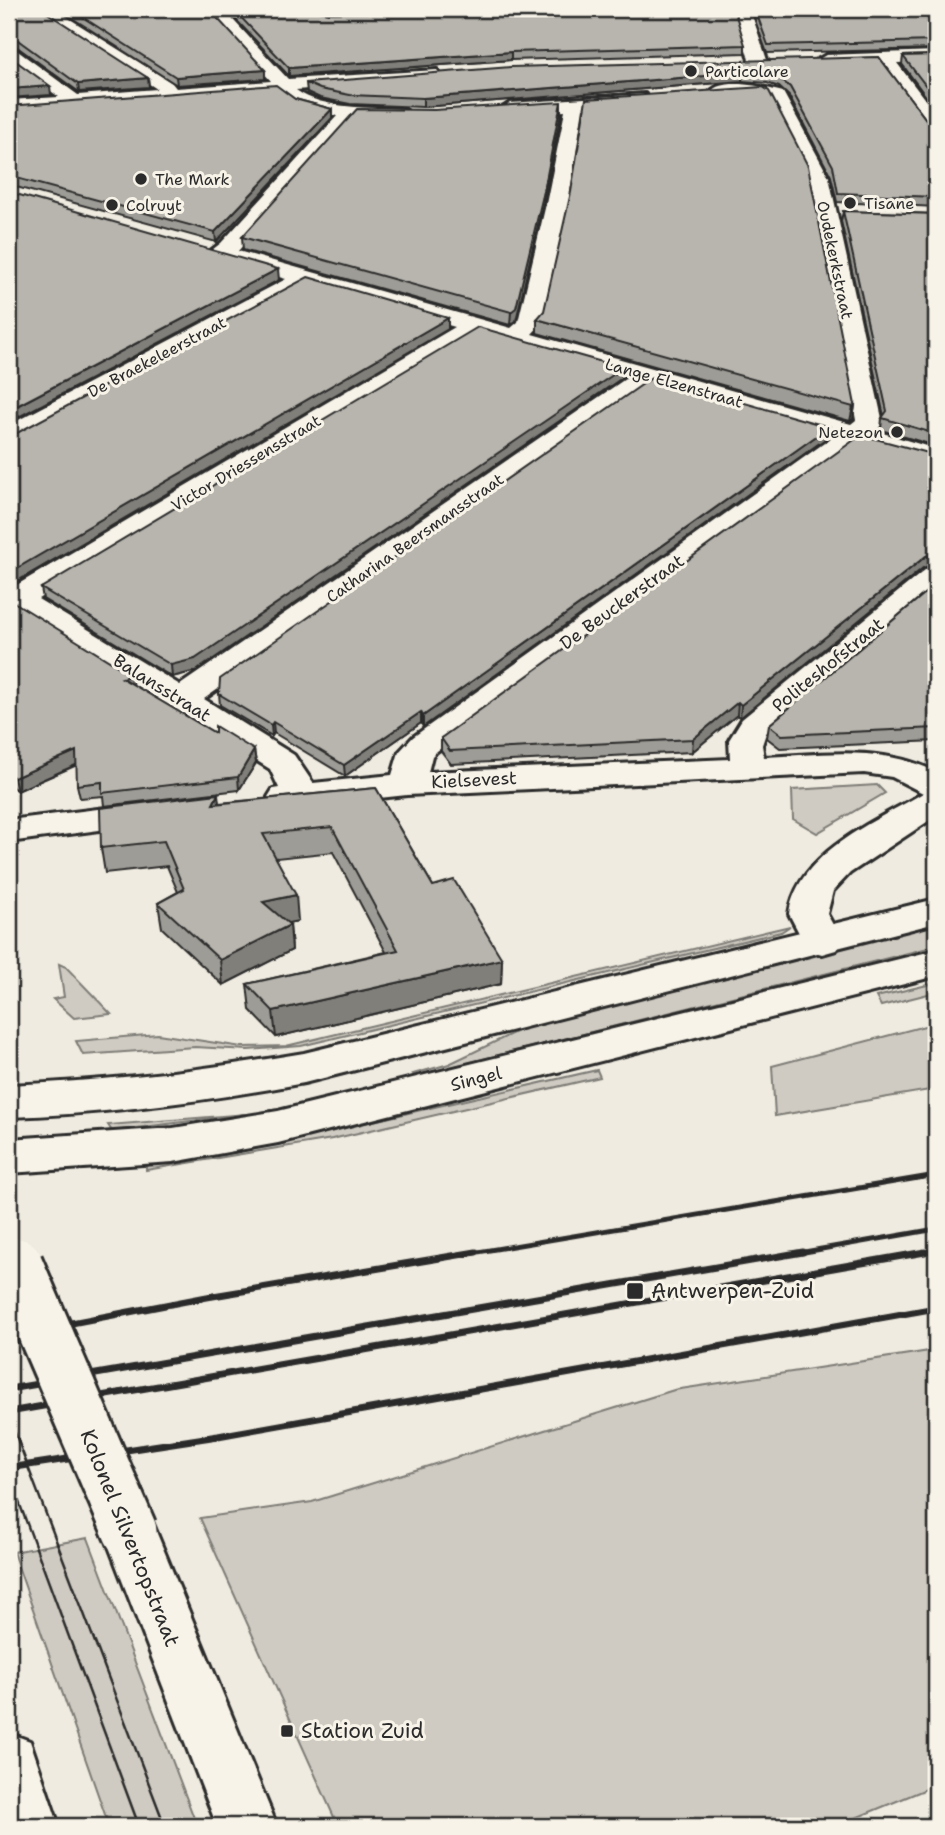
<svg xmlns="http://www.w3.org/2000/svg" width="945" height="1835" viewBox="0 0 945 1835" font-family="'Shantell Sans',sans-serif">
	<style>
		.green { fill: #cfcbc2; stroke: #7d7b76; stroke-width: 2 }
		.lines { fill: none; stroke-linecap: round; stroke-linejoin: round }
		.minor-casing { stroke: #2b2b2b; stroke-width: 6 }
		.major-casing { stroke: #2b2b2b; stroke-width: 6 }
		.minor { fill: #f7f3e8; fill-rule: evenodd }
		.major { fill: #f7f3e8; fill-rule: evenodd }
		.tram { stroke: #2b2b2b; stroke-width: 2.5 }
		.rail-far1 { stroke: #2b2b2b; stroke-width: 5 }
		.rail { stroke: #2b2b2b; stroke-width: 7 }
		.major-bridge-casing { stroke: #2b2b2b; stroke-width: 59; stroke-linecap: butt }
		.major-bridge { stroke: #f7f3e8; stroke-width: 53 }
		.wall { fill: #9e9c96; stroke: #2b2b2b; stroke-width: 2 }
		.shaded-wall { fill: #817f7a; stroke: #2b2b2b; stroke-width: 2 }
		.building { fill: #b8b5ae; stroke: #2b2b2b; stroke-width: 2 }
		.poi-dot { fill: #2b2b2b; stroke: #f7f3e8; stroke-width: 2.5 }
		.labels { text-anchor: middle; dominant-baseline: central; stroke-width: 6; stroke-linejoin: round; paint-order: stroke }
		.far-poi-label { font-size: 16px; fill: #2b2b2b; stroke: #f7f3e8; text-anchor: start }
		.far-street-label { font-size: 16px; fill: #2b2b2b; stroke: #f7f3e8 }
		.street-label { font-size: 18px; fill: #2b2b2b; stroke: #f7f3e8 }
		.near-poi-label { font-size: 21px; fill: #2b2b2b; stroke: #f7f3e8; text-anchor: start }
		.near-street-label { font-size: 21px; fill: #2b2b2b; stroke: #f7f3e8 }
	</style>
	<rect width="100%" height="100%" fill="#efebe0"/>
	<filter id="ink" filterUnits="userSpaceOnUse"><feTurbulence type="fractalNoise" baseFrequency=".0143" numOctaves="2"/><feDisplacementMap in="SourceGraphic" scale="14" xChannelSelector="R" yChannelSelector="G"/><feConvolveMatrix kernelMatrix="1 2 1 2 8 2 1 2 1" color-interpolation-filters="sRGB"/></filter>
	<g filter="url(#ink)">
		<g class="green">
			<polygon points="314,9 520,9 522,11 328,14"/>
			<polygon points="877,785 885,793 817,833 793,819 792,790"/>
			<polygon points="936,924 936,946 415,1076 413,1074 449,1064 530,1025"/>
			<polygon points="790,926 781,932 301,1046 248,1050 195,1047 83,1055 76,1041 158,1034 242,1047 286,1046"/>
			<polygon points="59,964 66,967 111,1014 74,1018 53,999 64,997"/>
			<polygon points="936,983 936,992 881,1006 876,997"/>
			<polygon points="936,1023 936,1089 775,1116 772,1066"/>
			<polygon points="597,1070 600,1077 332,1139 146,1170 146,1163 233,1153"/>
			<polygon points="247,1114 112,1131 108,1125"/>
			<polygon points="936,1350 936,1785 836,1826 338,1826 200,1518 312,1502 674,1390"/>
			<polygon points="88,1538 197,1826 109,1826 13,1552"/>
		</g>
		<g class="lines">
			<defs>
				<g id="minor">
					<path d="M35 9H54L172 83 176 88 271 81 206 9H223L288 79 437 70 440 74 437 78 431 79 296 90C323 110 371 107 404 109L413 115 404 121 356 117 238 251 511 328 518 322 546 204 565 111 510 115 501 109 510 103 645 94 647 98 638 104 583 108 568 204 541 324 532 334 851 424 856 420 809 177 769 100C753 95 718 101 710 92 723 77 765 87 783 92L829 177 883 423 876 431 936 449V465L859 443 437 751 432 756 428 772 730 759 729 740 742 719 925 570 936 567V591L766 733 762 745 764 757C823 754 882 745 936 772V816L850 873 833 891 827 914 842 941 836 950 822 954 808 950 789 914C798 852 875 822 923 793L892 777 864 773 407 795 286 808 273 805 268 797 273 789 279 788 270 769 9 607V585L15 586 455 327 309 285 18 442 9 444V425L286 279 211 258 208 253 221 243 337 116 290 103 278 91 9 112V100L59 97 9 61V48L15 49 78 95 157 89ZM479 334 628 377 180 685 38 599ZM652 384 834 436 413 737 399 752 392 775 313 783 294 755 204 699Z"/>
					<polygon points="734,9 750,9 768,63 765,67 759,68 750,63"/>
					<polygon points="936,51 936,61 897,63 936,114 936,132 929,130 879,63 826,65 817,60 826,55"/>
					<polygon points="154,802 167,805 172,813 167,821 9,842 9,820"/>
				</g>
				<g id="major">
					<path d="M936 899V923L304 1083C206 1101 108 1114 9 1117V1085C109 1081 206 1070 304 1053Z"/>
					<polygon points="936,950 936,976 278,1143 173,1162 9,1173 9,1139 173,1128 278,1111"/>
					<polygon points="130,1507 149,1514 277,1826 217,1826 103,1531 111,1514"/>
					<polygon points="9,1733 30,1741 59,1826 9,1826"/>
				</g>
			</defs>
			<use href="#minor" class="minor-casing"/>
			<use href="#major" class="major-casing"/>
			<use href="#minor" class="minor"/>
			<use href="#major" class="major"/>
			<g class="tram">
				<polyline points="9,1417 165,1826"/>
				<polyline points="9,1475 139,1826"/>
			</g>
			<g class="rail-far1">
				<polyline points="466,1254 936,1175"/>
				<polyline points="793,1254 936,1229"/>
				<polyline points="915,1254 936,1250"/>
			</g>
			<g class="rail">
				<polyline points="9,1335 207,1297 476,1252"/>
				<polyline points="9,1389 803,1252"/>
				<polyline points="9,1412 925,1252"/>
				<polyline points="9,1468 218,1436 936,1308"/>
			</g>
			<defs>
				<polyline id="major-bridge" points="16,1265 130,1531"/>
			</defs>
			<use href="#major-bridge" class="major-bridge-casing"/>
			<use href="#major-bridge" class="major-bridge"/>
		</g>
		<g class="wall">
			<polygon points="9,9 148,78 149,87 79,92 17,47 9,46"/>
			<polygon points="58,9 209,9 265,79 177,85"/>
			<polygon points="226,9 311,9 328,13 745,45 745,53 511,60 289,76"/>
			<polygon points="751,9 936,9 936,49 767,53"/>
			<polygon points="936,55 936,110 902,64 903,56"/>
			<polygon points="879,57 928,122 936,124 936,207 837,202 831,176 789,96 779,87 767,83 742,81 423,107 350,104 320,98 307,92 306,83"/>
			<polygon points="295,99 332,109 332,118 216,242 9,185 9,106"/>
			<polygon points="561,113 543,203 516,321 510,325 243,250 242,237"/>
			<polygon points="843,211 936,214 936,446 881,430 882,418 884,416 841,221"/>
			<polygon points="537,319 855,405 853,419 850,421 537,333"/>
			<polygon points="623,368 622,378 196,671 172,677 43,599 41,588"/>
			<polygon points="828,437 423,727 421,723 345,776 274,733 272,736 220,705 219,694"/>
			<polygon points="936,455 936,565 935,564 923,568 740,718 737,715 692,752 451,764 441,751 441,738"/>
			<polygon points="936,584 936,741 780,748 767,738 769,725"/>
			<polygon points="9,599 133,685 215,733 254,750 256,763 239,790 104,806 103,796 80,798 77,785 77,765 17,791 9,784"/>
			<polygon points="376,788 433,886 502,959 501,984 276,1037 250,1010 247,984 386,952 333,852 276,858 298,921 287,923 290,925 292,950 223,985 162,928 158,903 178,892 167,866 105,873 101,848 219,803"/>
		</g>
		<g class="shaded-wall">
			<polygon points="511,52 511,60 289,76 289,68"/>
			<polygon points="265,70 265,79 177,85 176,77"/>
			<polygon points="743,73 742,81 423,107 423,98"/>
			<polygon points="148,78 149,87 79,92 78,84"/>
			<polygon points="50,86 51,95 9,98 9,89"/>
			<polygon points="561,102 561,113 543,203 516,321 510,325 511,312"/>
			<polygon points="332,109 332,118 216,242 215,232"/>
			<polygon points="278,269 279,280 9,422 9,410"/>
			<polygon points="448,318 448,329 14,583 9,584 9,572"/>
			<polygon points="623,368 622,378 196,671 172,677 171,665"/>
			<polygon points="855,405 853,419 850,421 853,407"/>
			<polygon points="829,427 828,437 423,727 423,716"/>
			<polygon points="936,553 935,564 923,568 740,718 741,705 926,556"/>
			<polygon points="132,675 134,688 122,678"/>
			<polygon points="738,702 737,715 692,752 693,739"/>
			<polygon points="421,712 421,723 345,776 344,765"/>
			<polygon points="273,722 274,733 272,736 271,725"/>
			<polygon points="254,750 256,763 239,790 238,777"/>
			<polygon points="76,751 78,764 17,791 14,778"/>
			<polygon points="218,794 221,820 213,804"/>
			<polygon points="296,895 298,921 265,928 263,902"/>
			<polygon points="290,925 292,950 223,985 220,960"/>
			<polygon points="502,959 501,984 276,1037 273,1011"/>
		</g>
		<g class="building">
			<polygon points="9,9 41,9 148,78 78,84 15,38 9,38"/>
			<polygon points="70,9 209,9 265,70 176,77"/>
			<polygon points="233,9 311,9 328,13 540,10 543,9 734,9 745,45 511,52 289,68"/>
			<polygon points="755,9 936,9 936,41 768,45"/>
			<polygon points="936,55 936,99 903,56"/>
			<polygon points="9,56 50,86 9,89"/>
			<polygon points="879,57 928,122 936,124 936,197 838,193 833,166 790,87 780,79 768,75 743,73 423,98 350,95 320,89 306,83 511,67"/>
			<polygon points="276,85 295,99 332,109 215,232 9,176 9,106"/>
			<polygon points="763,87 769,91 808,166 855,405 853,407 537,319 544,311 571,192 586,99"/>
			<polygon points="561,102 544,191 516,308 511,312 242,237 357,109 434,110"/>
			<polygon points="9,192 278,269 9,410"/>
			<polygon points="843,211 936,214 936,434 882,418 887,411"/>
			<polygon points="308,277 448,318 12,571 9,572 9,434 17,433"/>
			<polygon points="478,327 623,368 195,659 171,665 41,588"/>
			<polygon points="653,377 829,427 423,716 421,712 344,765 273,722 271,725 219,694 220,679"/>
			<polygon points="861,435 936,455 936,553 926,556 741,705 738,702 693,739 450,751 441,738"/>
			<polygon points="936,584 936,728 782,735 769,725"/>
			<polygon points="9,599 132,675 122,678 215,733 215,726 254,750 238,777 102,793 102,782 77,785 76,751 14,778 9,773"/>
			<polygon points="376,788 433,886 454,880 502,959 273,1011 247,984 398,950 332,827 263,834 296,895 263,902 290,925 220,960 158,903 184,889 164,841 101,848 100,808 218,794 213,804"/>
		</g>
	</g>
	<g class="poi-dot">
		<circle cx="691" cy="71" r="7"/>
		<circle cx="141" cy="179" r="7"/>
		<circle cx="850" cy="203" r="7"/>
		<circle cx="112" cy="205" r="7"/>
		<circle cx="897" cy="432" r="7"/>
		<rect x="626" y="1282" width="18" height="18" rx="3.5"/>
		<rect x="280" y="1724" width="14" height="14" rx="3.5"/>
	</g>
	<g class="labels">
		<g class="far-poi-label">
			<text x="705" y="71">Particolare</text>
			<text x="155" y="179">The Mark</text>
			<text x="864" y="203">Tisane</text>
			<text x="126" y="205">Colruyt</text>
			<text x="883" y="432" text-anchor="end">Netezon</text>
		</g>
		<g class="far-street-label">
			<text transform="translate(835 260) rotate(78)">Oudekerkstraat</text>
			<text transform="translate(157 357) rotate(-28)">De Braekeleerstraat</text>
			<text transform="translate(674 383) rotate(16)">Lange Elzenstraat</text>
			<text transform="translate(246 463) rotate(-31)">Victor Driessensstraat</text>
			<text transform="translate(415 538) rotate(-35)">Catharina Beersmansstraat</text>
		</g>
		<g class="street-label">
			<text transform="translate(622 602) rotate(-36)">De Beuckerstraat</text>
			<text transform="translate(828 665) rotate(-39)">Politeshofstraat</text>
			<text transform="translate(162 688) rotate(32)">Balansstraat</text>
			<text transform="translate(474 780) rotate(-3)">Kielsevest</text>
			<text transform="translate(476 1079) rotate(-14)">Singel</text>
		</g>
		<g class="near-poi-label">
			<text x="651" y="1291">Antwerpen-Zuid</text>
			<text x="301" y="1731">Station Zuid</text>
		</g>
		<g class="near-street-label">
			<text transform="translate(130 1538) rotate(68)">Kolonel Silvertopstraat</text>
		</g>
	</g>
	<rect width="945" height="1835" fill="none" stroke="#f7f3e8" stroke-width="35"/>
	<rect x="18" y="18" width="910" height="1800" fill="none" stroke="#2b2b2b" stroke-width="2.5" filter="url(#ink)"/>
</svg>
